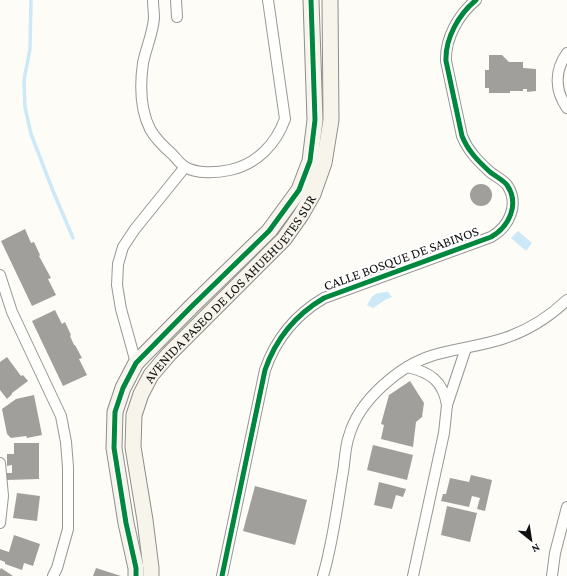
<svg xmlns="http://www.w3.org/2000/svg" width="567" height="576" viewBox="0 0 567 576" font-family="'Crimson Pro',serif">
	<style>
		.water { fill: #cde8f7 }
		.lines { fill: none; stroke-linecap: round; stroke-linejoin: round }
		.stream { stroke: #cde8f7; stroke-width: 3.5 }
		.building { fill: #a19f9c }
		.street-casing { stroke: #979795; stroke-width: 12 }
		.secondary-casing { stroke: #8e8d8b; stroke-width: 17 }
		.street { stroke: #fffffe; stroke-width: 10 }
		.secondary { stroke: #f6f4eb; stroke-width: 15 }
		.cycleway-casing { stroke: #fff; stroke-width: 8 }
		.cycleway { stroke: #00873e; stroke-width: 5 }
		.labels { text-anchor: middle; dominant-baseline: central; stroke-width: 4; stroke-linejoin: round; paint-order: stroke }
		.street-label { font-size: 14px; fill: #111; stroke: #fff }
	</style>
	<rect width="100%" height="100%" fill="#fdfcf7"/>
	<g class="water">
		<polygon points="518,231 532,243 526,251 511,238"/>
		<path d="M388 292 392 297 385 300 373 308 367 305C374 293 374 293 388 292Z"/>
	</g>
	<g class="lines">
		<polyline class="stream" points="31,0 30,49 24,80 25,107 31,134 53,191 73,238"/>
	</g>
	<g class="building">
		<polygon points="489,55 502,55 509,62 523,62 523,68 536,69 536,91 527,92 527,89 523,89 523,91 510,91 510,93 489,93 489,88 485,88 485,70 489,70"/>
		<circle cx="481" cy="195" r="11"/>
		<polygon points="25,229 31,243 34,242 40,255 39,256 51,278 48,279 56,295 32,306 1,241"/>
		<polygon points="55,310 62,324 65,322 71,335 70,336 74,345 75,345 82,358 79,359 87,375 63,386 32,321"/>
		<polygon points="7,357 21,376 23,375 28,381 12,393 12,394 7,399 0,390 0,362"/>
		<polygon points="410,381 424,403 422,417 416,422 413,447 381,439 384,425 381,424 389,395"/>
		<polygon points="34,395 42,435 27,438 26,436 11,438 7,434 2,409 16,399"/>
		<polygon points="14,443 39,443 39,479 7,480 7,473 12,473 12,465 7,466 7,454 14,454"/>
		<polygon points="373,445 413,455 407,480 367,470"/>
		<polygon points="471,475 492,480 485,511 477,509 480,498 472,496 469,507 441,501 443,494 446,494 450,478 469,482"/>
		<polygon points="379,482 406,489 403,497 396,495 392,509 374,505"/>
		<polygon points="255,486 307,500 295,545 243,531"/>
		<polygon points="17,493 40,496 37,521 13,518"/>
		<polygon points="447,506 477,513 470,542 441,535"/>
		<polygon points="14,535 40,544 33,566 24,563 22,570 5,564 5,562 0,560 0,549 9,552"/>
		<polygon points="1,568 13,576 0,576 0,570"/>
		<polygon points="96,568 121,576 93,576"/>
	</g>
	<g class="lines">
		<defs>
			<g id="street">
				<path d="M153 0C153 6 154 12 154 18 153 33 146 48 143 63 140 84 140 109 150 129 155 138 164 147 172 154 176 158 180 164 185 167 197 174 216 173 230 170 257 164 276 144 285 119L268 0"/>
				<polyline points="176,0 177,17"/>
				<path d="M567 53C554 71 555 91 567 108"/>
				<polyline points="0,275 12,312 61,416 66,442 68,467 68,529 57,568 53,576"/>
				<polyline points="136,363 121,309 117,285 118,264 123,247 135,229 185,167"/>
				<path d="M407 367C430 372 443 381 447 405"/>
				<polyline points="0,463 3,496 0,523"/>
				<path d="M222 576 265 370C276 338 295 315 324 298L491 237C509 227 520 204 507 185 503 180 495 176 490 172 478 161 468 151 462 136L446 61C445 38 459 14 476 0"/>
				<path d="M323 576C333 542 337 507 343 472 345 460 345 447 349 436 359 400 400 365 434 355 458 348 482 346 505 338 529 330 549 317 567 300"/>
				<polyline points="413,576 444,433 447,405 466,348"/>
				<polyline points="552,576 555,553 567,507"/>
			</g>
			<g id="secondary">
				<polyline points="136,576 136,568 126,523 114,448 115,412 123,388 136,363 191,307 269,231 299,190 310,161 315,120 311,0"/>
				<path id="s1" d="M151 576V568L145 520 133 447 134 415 141 394 151 375 169 354 284 239 301 215 313 194 324 163 331 120 330 0"/>
			</g>
		</defs>
		<use href="#street" class="street-casing"/>
		<use href="#secondary" class="secondary-casing"/>
		<use href="#street" class="street"/>
		<use href="#secondary" class="secondary"/>
		<defs>
			<g id="cycleway">
				<polyline points="136,576 136,568 126,523 114,448 115,412 123,388 136,363 191,307 269,231 299,190 310,161 315,120 311,0"/>
				<path d="M222 576 265 370C276 338 295 315 324 298L491 237C509 227 520 204 507 185 503 180 495 176 490 172 478 161 468 151 462 136L446 61C445 38 459 14 476 0"/>
			</g>
		</defs>
		<use href="#cycleway" class="cycleway-casing"/>
		<use href="#cycleway" class="cycleway"/>
	</g>
	<g class="labels">
		<g class="street-label">
			<text transform="translate(401 258) rotate(-20)">CALLE BOSQUE DE SABINOS</text>
			<text stroke="none"><textPath href="#s1" startOffset="323">AVENIDA PASEO DE LOS AHUEHUETES SUR</textPath></text>
		</g>
	</g>
	<g transform="translate(531 540) rotate(150)" stroke="#ffffff" stroke-width="3" paint-order="stroke">
	<path d="M0-3L7 15L0 10L-7 15Z" fill="#111111"/>
	<text y="-6" font-size="11" font-weight="bold" text-anchor="middle" fill="#111111">N</text>
	</g>
</svg>
